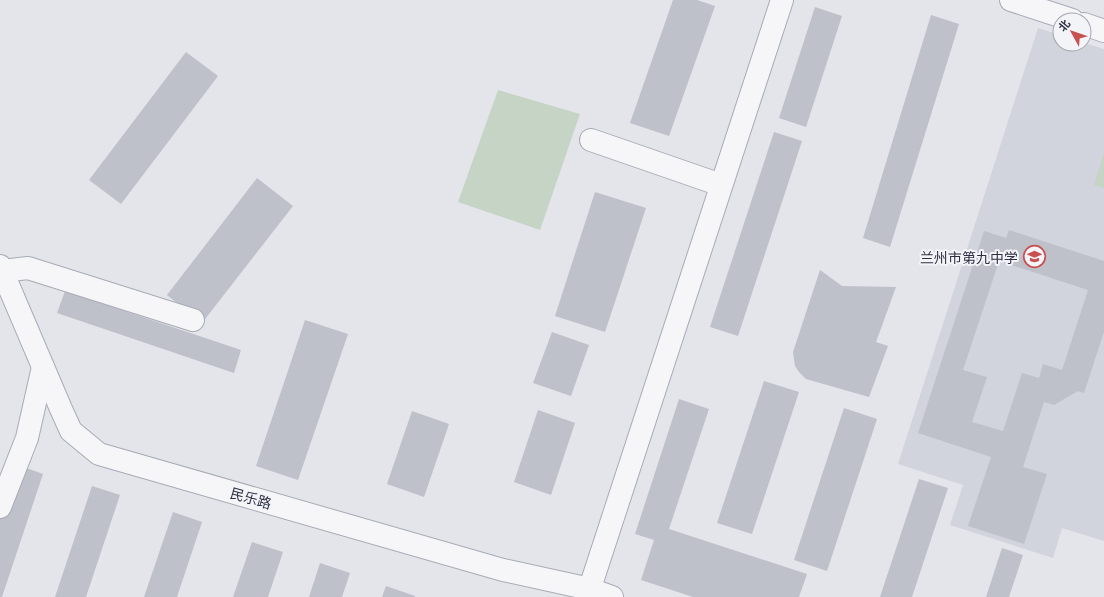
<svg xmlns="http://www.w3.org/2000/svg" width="1104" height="597" viewBox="0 0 1104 597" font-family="'Open Sans','Noto Sans SC',sans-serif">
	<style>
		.built { fill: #d1d4dc }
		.green { fill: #c6d4c5 }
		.building { fill: #bec0ca; fill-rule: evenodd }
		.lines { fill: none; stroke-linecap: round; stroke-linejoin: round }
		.minor-casing { stroke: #a8abb5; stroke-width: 24 }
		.minor { stroke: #f6f6f9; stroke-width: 22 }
		.labels { text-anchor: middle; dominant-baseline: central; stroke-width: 4; stroke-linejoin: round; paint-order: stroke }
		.poi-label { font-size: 14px; fill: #2c3042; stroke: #f3f4f8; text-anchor: end }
		.street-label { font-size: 14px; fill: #2c3042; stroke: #f3f4f8 }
	</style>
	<rect width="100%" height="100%" fill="#e3e5eb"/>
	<polygon class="built" points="1038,28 1060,35 1060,44 1084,44 1084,43 1104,49 1104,541 1062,528 1053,558 950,525 963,485 898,464"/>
	<g class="green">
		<polygon points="498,90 580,114 540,230 458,202"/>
		<polygon points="1104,153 1104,188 1094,185"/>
	</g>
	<g class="building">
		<polygon points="673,0 697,0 715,6 669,136 630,123"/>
		<polygon points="815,7 842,16 806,127 779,118"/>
		<polygon points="931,15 959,24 890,247 863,238"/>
		<polygon points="186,52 218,76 121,204 89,180"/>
		<polygon points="774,132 802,141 738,336 710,327"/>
		<polygon points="257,178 293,206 202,323 167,295"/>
		<polygon points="595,192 646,208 605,332 555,316"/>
		<path d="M1009 230 1104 261V332L1084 393 1078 391 1054 405 1044 402 1023 467 1047 474 1024 544 968 526 991 457 918 433 984 231 1006 238ZM999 261 1088 290 1062 370 1043 364 1039 378 1022 373 1003 431 972 422 987 377 963 370Z"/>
		<polygon points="820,270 842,286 896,287 876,342 888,346 869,397 806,379 799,372 795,366 793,352"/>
		<polygon points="65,291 241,350 234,373 57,313"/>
		<polygon points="305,320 348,334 298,480 256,466"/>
		<polygon points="552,332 589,345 571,396 533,383"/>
		<polygon points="764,381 799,392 752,534 717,523"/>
		<polygon points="679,399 709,409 669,529 807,574 799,597 693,597 641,580 654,540 635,534"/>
		<polygon points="844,408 877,419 827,571 794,560"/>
		<polygon points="538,410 575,423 551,495 514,482"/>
		<polygon points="412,411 449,424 424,497 387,484"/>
		<polygon points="18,465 43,474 2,597 0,597 0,517"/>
		<polygon points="919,479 948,488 912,597 880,597"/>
		<polygon points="92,486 120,495 86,597 55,597"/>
		<polygon points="173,512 202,522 177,597 144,597"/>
		<polygon points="252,542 283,552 268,597 233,597"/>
		<polygon points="1002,548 1023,555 1009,597 986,597"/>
		<polygon points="320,563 350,573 342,597 309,597"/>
		<polygon points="386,586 415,596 415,597 382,597"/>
	</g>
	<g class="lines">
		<defs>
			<g id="minor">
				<polyline points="1011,0 1072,20"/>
				<polyline points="1084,24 1104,31"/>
				<polyline points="591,140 721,185"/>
				<polyline points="0,266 61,409 71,431 99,454 503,570 590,589 612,597"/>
				<polyline points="2,271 28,268 193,320"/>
				<polyline points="0,507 27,438 43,367"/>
				<polyline points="587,597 782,0"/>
			</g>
		</defs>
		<use href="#minor" class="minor-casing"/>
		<use href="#minor" class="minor"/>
	</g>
	<defs>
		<symbol id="school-ring" viewBox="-11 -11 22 22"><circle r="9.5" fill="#f3f4f8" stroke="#c85050" stroke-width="1.5"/><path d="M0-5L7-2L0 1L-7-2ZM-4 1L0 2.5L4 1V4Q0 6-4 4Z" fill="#c85050"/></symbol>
	</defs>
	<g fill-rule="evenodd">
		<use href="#school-ring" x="1022" y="244" width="25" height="25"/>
	</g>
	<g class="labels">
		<g class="poi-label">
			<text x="1018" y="257">兰州市第九中学</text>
		</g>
		<g class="street-label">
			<text transform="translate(251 498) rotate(16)">民乐路</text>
		</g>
	</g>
	<g transform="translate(1072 32) rotate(310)"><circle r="19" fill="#f3f4f8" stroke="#a3a6af"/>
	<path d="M0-3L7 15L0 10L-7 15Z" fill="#c85050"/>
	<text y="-6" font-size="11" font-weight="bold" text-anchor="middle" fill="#2c3042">北</text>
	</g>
</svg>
